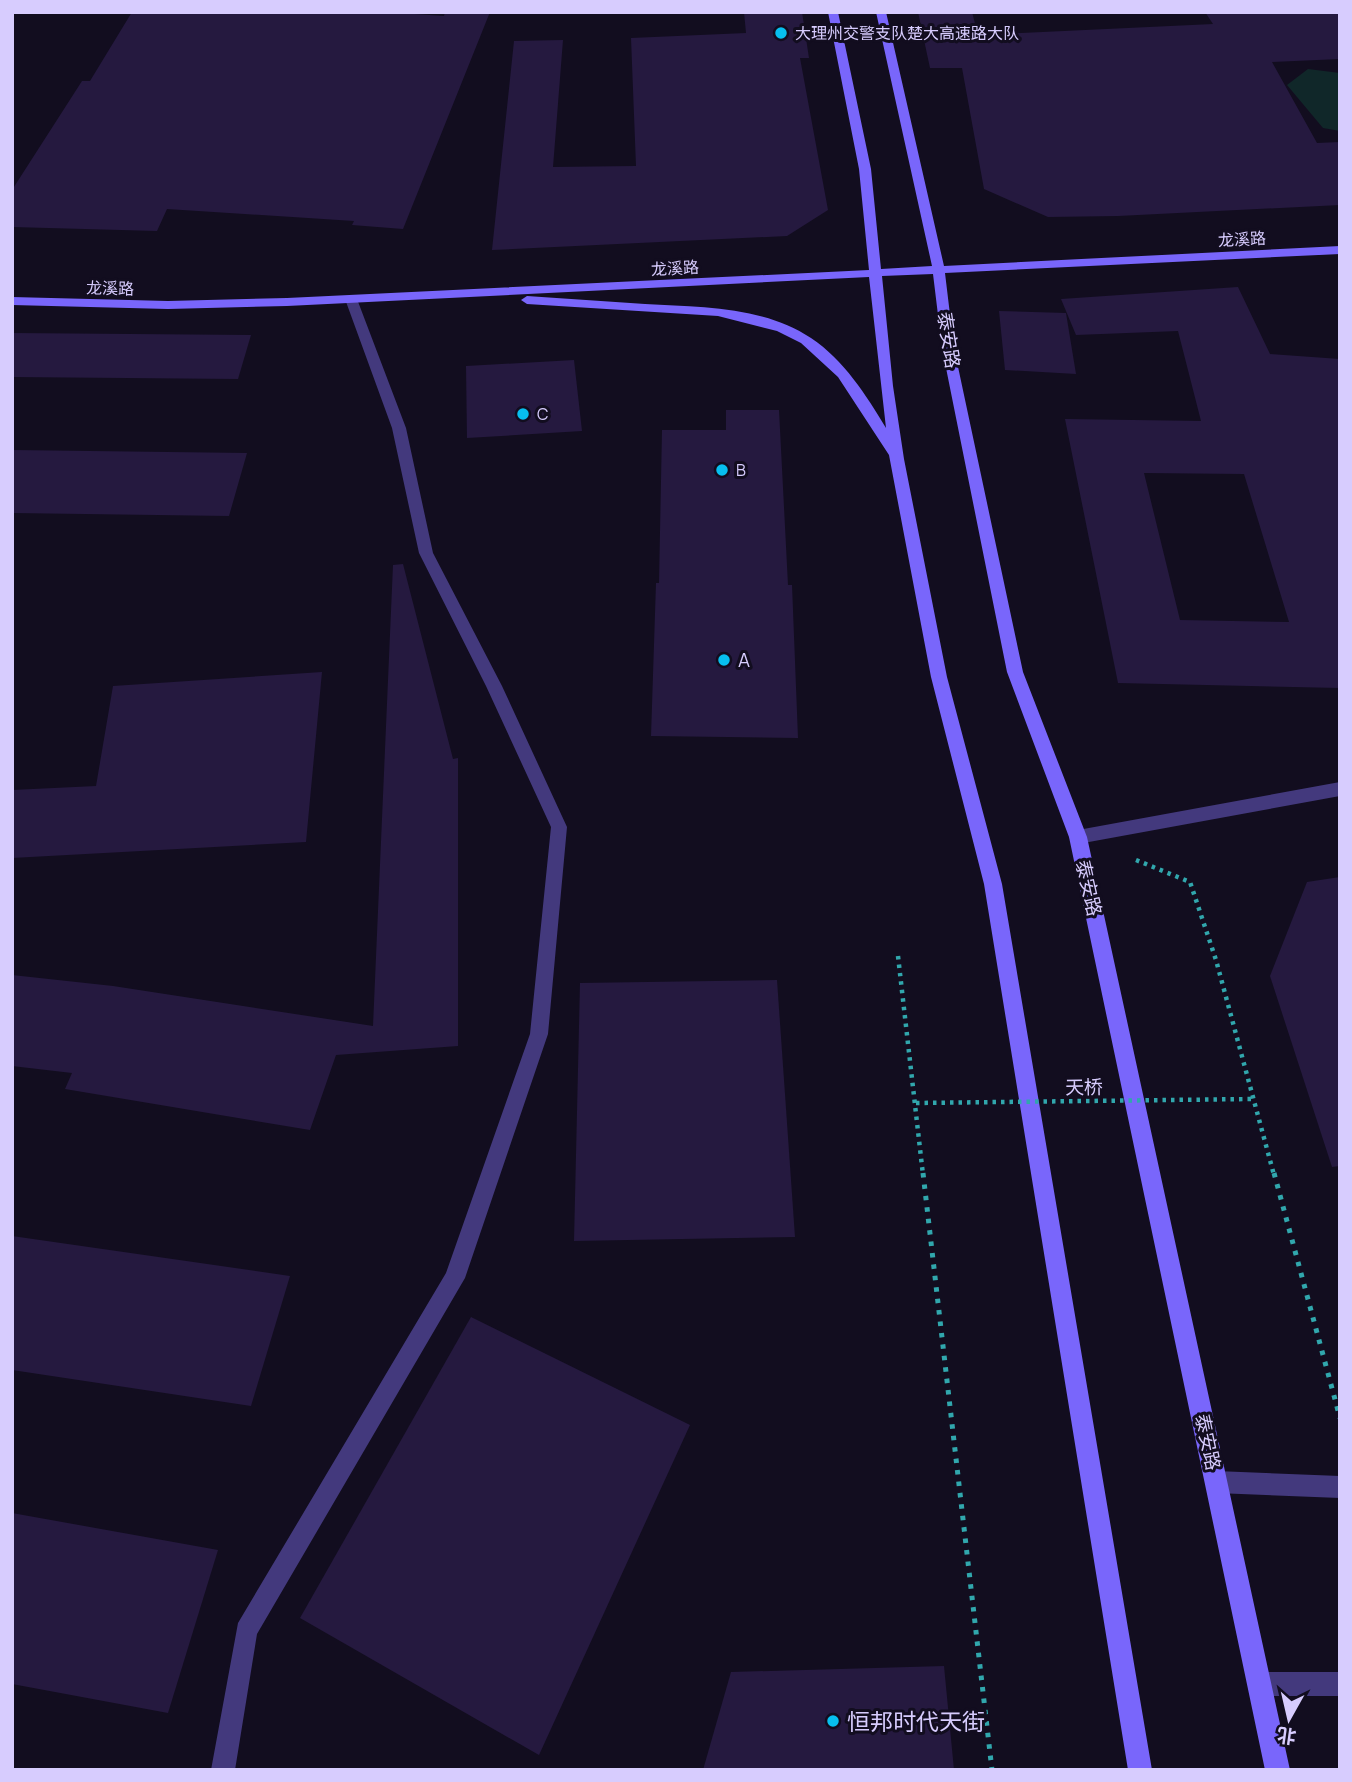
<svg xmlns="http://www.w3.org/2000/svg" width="1352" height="1782" viewBox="0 0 1352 1782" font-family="Manrope,'Noto Sans SC',sans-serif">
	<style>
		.green { fill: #102729 }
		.building { fill: #25193f; fill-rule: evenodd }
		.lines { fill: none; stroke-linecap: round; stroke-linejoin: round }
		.path-far1 { stroke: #31a7ad; stroke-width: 4.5; stroke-dasharray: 3.5 5; stroke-linecap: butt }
		.path { stroke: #31a7ad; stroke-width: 5; stroke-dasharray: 4.5 7; stroke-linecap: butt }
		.street { fill: #43397d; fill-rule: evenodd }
		.secondary { fill: #7966fb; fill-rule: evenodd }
		.path-bridge { stroke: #31a7ad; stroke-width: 4.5; stroke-dasharray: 3.5 5; stroke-linecap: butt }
		.poi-dot { fill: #07bfef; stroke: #120d1f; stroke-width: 2.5 }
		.labels { text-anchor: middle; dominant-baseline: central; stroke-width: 6; stroke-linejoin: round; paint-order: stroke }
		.far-poi-label { font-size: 16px; fill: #d7ccfe; stroke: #120d1f; text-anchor: start }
		.far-street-label { font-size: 16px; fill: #d7ccfe; stroke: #120d1f }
		.street-label { font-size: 19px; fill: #d7ccfe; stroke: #120d1f }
		.poi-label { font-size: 19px; fill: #d7ccfe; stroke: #120d1f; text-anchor: start }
		.near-poi-label { font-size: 23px; fill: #d7ccfe; stroke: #120d1f; text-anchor: start }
	</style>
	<rect width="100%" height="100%" fill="#120d1f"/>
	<polygon class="green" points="1308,69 1340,73 1340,131 1323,128 1287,85"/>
	<g class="building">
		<polygon points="132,12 386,12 444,16 445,12 490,12 403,229 352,225 354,221 167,209 157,231 12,227 12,190 82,81 90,81"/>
		<polygon points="744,12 802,12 809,58 800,58 828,210 787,236 492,250 514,41 563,40 553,167 636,166 631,38 746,33"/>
		<polygon points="918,12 972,12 978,35 1213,24 1205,12 1340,12 1340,59 1272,62 1317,143 1340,142 1340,205 1118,216 1048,217 984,189 962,68 930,68"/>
		<path d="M1238 287 1270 354 1340 359V688L1118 683 1065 419 1201 421 1178 331 1076 335 1061 299ZM1144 473 1244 474 1289 622 1180 620Z"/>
		<polygon points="999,311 1066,313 1076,374 1005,370"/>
		<polygon points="12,333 251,335 238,379 12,377"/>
		<polygon points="574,360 582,431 467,438 466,366"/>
		<polygon points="726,410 779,410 788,585 792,585 798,738 651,736 656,583 659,583 662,430 726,430"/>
		<polygon points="12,450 247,453 229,516 12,513"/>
		<polygon points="403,564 453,759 458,758 458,1046 336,1055 310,1130 65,1089 72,1073 12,1066 12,975 113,986 373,1026 393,565"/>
		<polygon points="322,672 306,842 12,858 12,790 96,786 113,686"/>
		<polygon points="1340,877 1340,1166 1332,1167 1270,976 1307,882"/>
		<polygon points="777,980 795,1237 574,1241 580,983"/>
		<polygon points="12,1236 290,1276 251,1406 12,1370"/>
		<polygon points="471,1317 690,1425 539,1755 300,1618"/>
		<polygon points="12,1513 218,1550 168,1713 12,1684"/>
		<polygon points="944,1666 954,1770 703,1770 731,1672"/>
	</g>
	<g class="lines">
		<g class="path-far1">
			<polyline points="1136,860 1190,882 1216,960 1274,1175"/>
			<polyline points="898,956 923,1175"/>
		</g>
		<g class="path">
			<polyline points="923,1173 992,1770"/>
			<polyline points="1274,1173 1340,1418"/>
		</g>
		<g class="street">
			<polygon points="351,295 357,299 406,428 433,553 502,686 567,827 548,1034 465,1278 257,1634 235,1770 211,1770 238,1623 446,1273 530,1034 551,827 486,686 419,553 392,428 345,299"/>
			<polygon points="1340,782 1340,796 1078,844 1072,842 1069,837 1072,832 1078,830"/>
			<polygon points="1216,1471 1340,1476 1340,1498 1216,1493 1208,1490 1205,1482 1208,1474"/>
			<polygon points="1260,1672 1340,1672 1340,1696 1260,1696 1251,1693 1248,1684 1251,1675"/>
		</g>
		<path class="secondary" d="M828 12H838L871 169 881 269 932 266 876 12H886L944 266 1340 246V254L945 273 954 348 1023 672 1087 837 1290 1770H1265L1069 837 1007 672 942 348 933 274 882 276 893 386 904 459 947 677 1002 884 1152 1770H1128L984 884 931 677 889 455 838 377 801 343 777 331 718 316 527 304 521 300 527 296C566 299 606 301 645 304 700 307 763 306 811 338 844 360 866 395 886 428L869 277 287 306 168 309 12 305V297L168 301 287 298 869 270 859 169Z"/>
		<polyline class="path-bridge" points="916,1103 1253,1099"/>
	</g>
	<g class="poi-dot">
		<circle cx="781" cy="33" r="7"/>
		<circle cx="523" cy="414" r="7"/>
		<circle cx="722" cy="470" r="7"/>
		<circle cx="724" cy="660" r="7"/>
		<circle cx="833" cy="1721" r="7"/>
	</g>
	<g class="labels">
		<g class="far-poi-label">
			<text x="795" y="33">大理州交警支队楚大高速路大队</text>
			<text x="537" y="414">C</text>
			<text x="736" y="470">B</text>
		</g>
		<g class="far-street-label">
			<text transform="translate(1242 239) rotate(-3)">龙溪路</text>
			<text transform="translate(675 268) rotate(-3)">龙溪路</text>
			<text transform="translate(110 288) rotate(1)">龙溪路</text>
		</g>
		<g class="street-label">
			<text transform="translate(949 340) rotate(81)">泰安路</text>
			<text transform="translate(1089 888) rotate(77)">泰安路</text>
			<text transform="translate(1084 1087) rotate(-1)">天桥</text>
			<text transform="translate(1208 1442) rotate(78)">泰安路</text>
		</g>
		<g class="poi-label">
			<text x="738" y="660">A</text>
		</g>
		<g class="near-poi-label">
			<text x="847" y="1721">恒邦时代天街</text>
		</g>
	</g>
	<rect width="1352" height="1782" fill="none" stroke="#d7ccfe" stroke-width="28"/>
	<g transform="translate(1289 1719) rotate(188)" stroke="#120d1f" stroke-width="5" paint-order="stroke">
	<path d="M0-5L12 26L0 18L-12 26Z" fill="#d7ccfe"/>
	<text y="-10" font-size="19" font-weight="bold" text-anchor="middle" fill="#d7ccfe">北</text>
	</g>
</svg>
